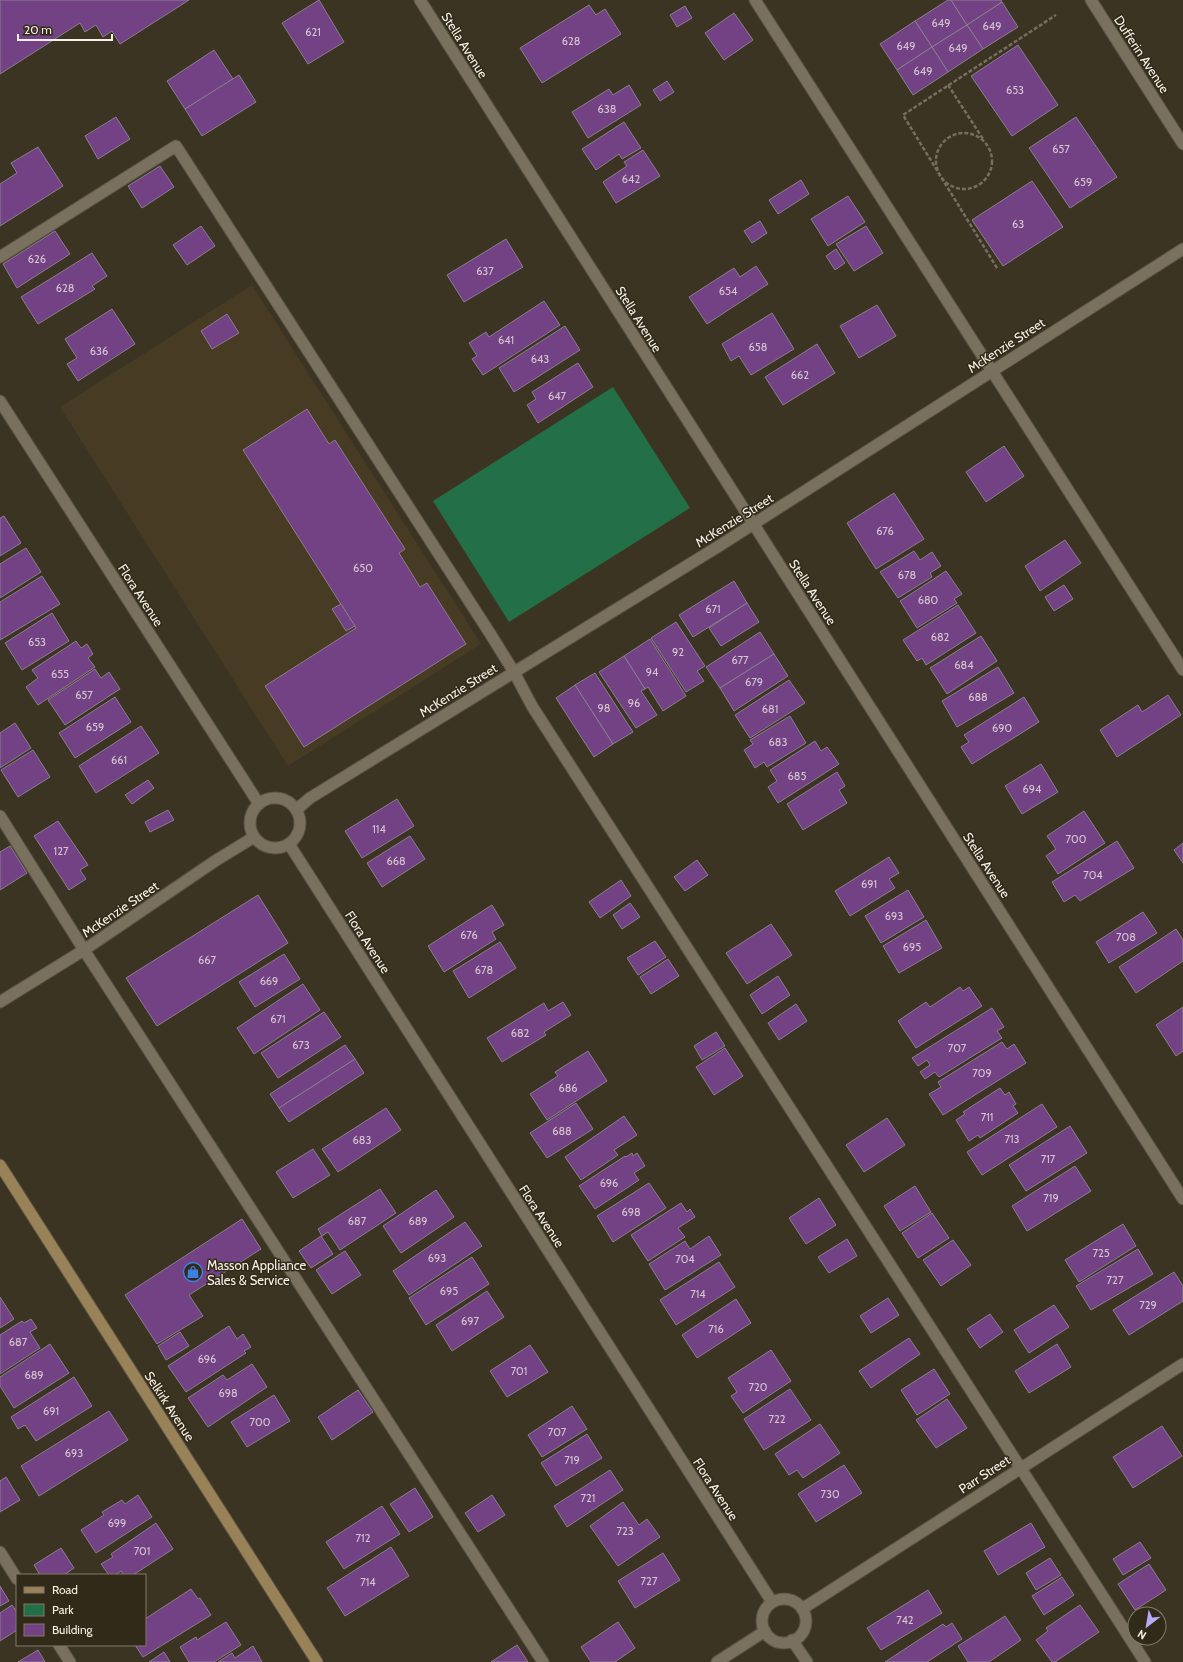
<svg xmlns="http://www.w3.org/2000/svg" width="1183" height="1662" viewBox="0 0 1183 1662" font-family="Cabin,sans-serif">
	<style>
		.built { fill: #473b24 }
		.green { fill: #237048 }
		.building { fill: #724284; stroke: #8a7e8f }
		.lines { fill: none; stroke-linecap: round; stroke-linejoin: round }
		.service-casing { stroke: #5a5244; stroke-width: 13 }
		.minor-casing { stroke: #5a5244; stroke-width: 13 }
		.tertiary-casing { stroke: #5a5244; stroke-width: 13 }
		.secondary-casing { stroke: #5a5244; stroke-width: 13 }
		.path { stroke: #766f60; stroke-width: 2.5; stroke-dasharray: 4 2; stroke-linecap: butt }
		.service { stroke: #79705d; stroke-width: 11 }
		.minor { stroke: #79705d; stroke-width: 11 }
		.tertiary { stroke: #79705d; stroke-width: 11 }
		.secondary { stroke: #998257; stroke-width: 11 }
		.labels { text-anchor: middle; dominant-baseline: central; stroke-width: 3; stroke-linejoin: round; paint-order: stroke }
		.number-label { font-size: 11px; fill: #d5c4ce }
		.street-label { font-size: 13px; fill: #f6f0e6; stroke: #322a19 }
		.poi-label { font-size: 13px; fill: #f6f0e6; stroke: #322a19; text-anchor: start }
	</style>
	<rect width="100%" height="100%" fill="#3c3423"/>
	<polygon class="built" points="252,285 481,644 288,766 60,407"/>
	<polygon class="green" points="613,387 690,508 509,622 433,501"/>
	<g class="building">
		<polygon points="0,0 189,0 120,44 112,31 103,37 96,25 85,32 80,23 0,74"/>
		<polygon points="319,0 344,42 308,64 282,23"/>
		<polygon points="948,0 951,0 967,25 932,47 915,21"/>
		<polygon points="951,0 1001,0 1002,2 967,25"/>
		<polygon points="1002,2 1018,27 983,49 967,25"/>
		<polygon points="589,5 596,15 605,9 621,34 542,83 520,48"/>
		<polygon points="685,6 692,18 677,27 670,15"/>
		<polygon points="734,13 753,40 724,60 705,33"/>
		<polygon points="915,21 932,47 897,70 880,44"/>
		<polygon points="967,25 983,49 948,72 932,47"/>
		<polygon points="1018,45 1058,105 1012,136 971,76"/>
		<polygon points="932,47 948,72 913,95 897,70"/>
		<polygon points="214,50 233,79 185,109 167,81"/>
		<polygon points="239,75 256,102 202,136 185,109"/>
		<polygon points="667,81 674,92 660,101 653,90"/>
		<polygon points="629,85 641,105 588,138 572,112 609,89 613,95"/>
		<polygon points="116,117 130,139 98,159 85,136"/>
		<polygon points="1076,117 1117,177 1070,208 1029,148"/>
		<polygon points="624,122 641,148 622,159 619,154 596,170 582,149"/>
		<polygon points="38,147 63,186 0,226 0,184 17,173 11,163"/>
		<polygon points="643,150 660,176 616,203 603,182 627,166 624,162"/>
		<polygon points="160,166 174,187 142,208 128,186"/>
		<polygon points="801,180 809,194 778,214 769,200"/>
		<polygon points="1032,181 1063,227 1003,266 972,220"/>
		<polygon points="848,196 865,222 828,246 811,219"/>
		<polygon points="760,221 767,233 752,243 744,231"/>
		<polygon points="201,226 215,246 187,265 173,245"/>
		<polygon points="866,226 883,253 854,271 836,244"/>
		<polygon points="55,231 70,254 17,288 3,264"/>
		<polygon points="506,239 523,267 464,302 447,275"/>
		<polygon points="836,249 845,263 835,270 826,256"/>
		<polygon points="92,253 107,276 92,286 95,289 38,324 21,297"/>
		<polygon points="756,266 768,284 707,324 689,297 734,268 740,277"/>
		<polygon points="544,301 560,325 483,375 472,359 477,356 469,343 486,332 489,337"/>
		<polygon points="877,305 896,336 859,358 840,326"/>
		<polygon points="112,309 135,344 78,381 67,364 77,358 65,339"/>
		<polygon points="772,313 794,349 751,375 739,356 731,361 722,344"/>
		<polygon points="227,314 239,333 212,349 201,331"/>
		<polygon points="565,326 580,350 514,392 499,368"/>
		<polygon points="817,344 835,373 783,405 765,377"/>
		<polygon points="578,363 593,387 538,423 527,405 536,399 532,392"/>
		<polygon points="307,409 329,444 335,440 405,549 399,553 420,587 427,583 466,644 304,747 265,686 356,628 243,450"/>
		<polygon points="1004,446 1024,476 986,502 966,472"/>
		<polygon points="894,493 924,539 876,569 847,523"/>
		<polygon points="4,516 21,543 0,556 0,518"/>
		<polygon points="1065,540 1081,563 1040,591 1025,566"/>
		<polygon points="26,548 41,572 0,598 0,564"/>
		<polygon points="914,551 920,560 932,552 941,566 930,573 932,577 898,598 880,572"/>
		<polygon points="946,571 962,594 954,599 957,603 917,628 900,601"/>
		<polygon points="42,576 60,604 0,640 0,602"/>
		<polygon points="734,581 747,603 693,637 679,615"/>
		<polygon points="1064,585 1073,599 1054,611 1045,597"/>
		<polygon points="747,603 759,622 721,646 709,628"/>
		<polygon points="341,604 355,626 346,631 332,609"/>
		<polygon points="958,605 976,633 926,665 922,658 917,661 903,640"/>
		<polygon points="52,613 69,641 22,670 5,643"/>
		<polygon points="676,622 705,666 697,671 704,681 686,692 651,638"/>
		<polygon points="760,632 774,654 720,688 706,667"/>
		<polygon points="981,636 997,661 947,694 930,668"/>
		<polygon points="650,639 686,696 663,711 648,687 645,689 624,656"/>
		<polygon points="76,641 81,648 87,644 93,654 88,658 95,667 38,705 26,687 38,678 32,670"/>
		<polygon points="774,654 788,676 734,711 720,688"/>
		<polygon points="624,656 645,689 641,691 657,715 636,728 599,672"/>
		<polygon points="998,667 1014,693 957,727 942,701"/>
		<polygon points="95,669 101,678 109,672 120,689 65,725 48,700"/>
		<polygon points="595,673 633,732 613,744 575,685"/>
		<polygon points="789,680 805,703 750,738 735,715"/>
		<polygon points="575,685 613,744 594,757 556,698"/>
		<polygon points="1168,695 1181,715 1117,757 1100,730 1138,705 1142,712"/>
		<polygon points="115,697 131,722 75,758 59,733"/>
		<polygon points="1024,697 1039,722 972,764 961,747 969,742 964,735"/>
		<polygon points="790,716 806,743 767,767 764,762 755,768 744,750 753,744 750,740"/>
		<polygon points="15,723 31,748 0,768 0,733"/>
		<polygon points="141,726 159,753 96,793 79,766"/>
		<polygon points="815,741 821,751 827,747 839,764 778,803 768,787 777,781 770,770"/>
		<polygon points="33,750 50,777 18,797 1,770"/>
		<polygon points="1041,764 1058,792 1022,814 1005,786"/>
		<polygon points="837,772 845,786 839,790 847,803 803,830 787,804"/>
		<polygon points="148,780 154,788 132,804 125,795"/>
		<polygon points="397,799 414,826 362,858 345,831"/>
		<polygon points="168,810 174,820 150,832 145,822"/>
		<polygon points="1084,811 1105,843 1058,874 1046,856 1056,849 1047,836"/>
		<polygon points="58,821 88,865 80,870 86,879 69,890 34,836"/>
		<polygon points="410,836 425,859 382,887 367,863"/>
		<polygon points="1117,841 1134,868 1080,901 1075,895 1064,902 1052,882"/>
		<polygon points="1183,843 1183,863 1174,850"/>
		<polygon points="10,846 27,873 0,890 0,852"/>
		<polygon points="889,857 899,873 889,879 895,888 850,916 835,891"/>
		<polygon points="697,860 708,875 685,891 674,877"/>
		<polygon points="621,880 631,896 600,918 589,902"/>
		<polygon points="908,890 924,917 881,943 865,916"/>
		<polygon points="258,895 288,943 157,1026 126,978"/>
		<polygon points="630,903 640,917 622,929 613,915"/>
		<polygon points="492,905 504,925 492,932 496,939 444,972 428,946"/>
		<polygon points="1143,912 1157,933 1109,963 1096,942"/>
		<polygon points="926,920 942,948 899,973 883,946"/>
		<polygon points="771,924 792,955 747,984 726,953"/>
		<polygon points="1176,929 1183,940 1183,961 1136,993 1119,967"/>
		<polygon points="655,941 666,957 638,975 627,958"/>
		<polygon points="500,942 516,968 469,998 453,971"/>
		<polygon points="284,954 300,979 255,1007 239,982"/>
		<polygon points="668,959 679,976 651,994 640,977"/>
		<polygon points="778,976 790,995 762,1014 750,995"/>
		<polygon points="303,984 320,1010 254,1054 237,1028"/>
		<polygon points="960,987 963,991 969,987 982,1006 916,1048 898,1021 926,1002 930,1007"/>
		<polygon points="563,1002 571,1015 544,1032 546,1035 502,1062 487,1038 544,1003 548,1011"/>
		<polygon points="796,1004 807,1021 779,1040 768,1023"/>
		<polygon points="1183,1007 1183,1051 1176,1056 1156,1025"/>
		<polygon points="992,1008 1004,1027 997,1031 1002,1038 939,1077 935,1072 925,1079 920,1072 930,1065 927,1060 918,1066 912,1058"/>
		<polygon points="324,1012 341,1037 278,1078 261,1053"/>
		<polygon points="716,1032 725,1046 702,1060 694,1046"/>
		<polygon points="1002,1042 1007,1049 1014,1044 1026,1063 943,1115 929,1094 941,1087 938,1082"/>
		<polygon points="345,1045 355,1059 279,1108 270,1094"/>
		<polygon points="725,1048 743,1076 714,1095 696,1067"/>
		<polygon points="588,1051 607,1081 547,1120 530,1094 558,1076 555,1072"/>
		<polygon points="355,1059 364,1073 289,1122 279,1108"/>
		<polygon points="1000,1088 1005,1095 1009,1092 1016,1104 1013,1106 1018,1113 980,1138 978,1135 969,1141 956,1120 965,1114 963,1112"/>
		<polygon points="576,1103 593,1129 547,1158 530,1133"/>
		<polygon points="1042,1104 1057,1127 982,1175 967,1152"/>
		<polygon points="386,1108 401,1130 338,1172 322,1149"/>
		<polygon points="624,1116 637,1135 614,1150 618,1155 581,1180 565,1157"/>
		<polygon points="887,1118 905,1145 864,1172 846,1145"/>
		<polygon points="1070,1126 1087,1153 1026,1191 1009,1165"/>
		<polygon points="313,1149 330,1175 293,1198 276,1172"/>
		<polygon points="632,1153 633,1156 637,1153 645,1166 634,1173 639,1180 595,1209 579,1186 625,1156 626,1157"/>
		<polygon points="1075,1166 1091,1191 1027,1231 1012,1206"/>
		<polygon points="649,1183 666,1208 613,1242 597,1216"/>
		<polygon points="915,1186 931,1212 900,1231 884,1206"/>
		<polygon points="380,1189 396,1213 340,1250 328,1232 322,1236 318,1229"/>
		<polygon points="436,1190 454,1217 401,1253 383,1226"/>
		<polygon points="819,1198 836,1225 806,1244 789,1218"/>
		<polygon points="681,1203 687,1212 690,1209 695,1217 678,1228 685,1237 648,1261 631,1235"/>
		<polygon points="932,1213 949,1238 918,1258 902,1233"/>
		<polygon points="242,1219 261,1249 189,1295 203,1316 157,1344 125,1295"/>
		<polygon points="465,1222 482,1246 409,1295 393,1271"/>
		<polygon points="1123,1224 1136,1246 1079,1282 1065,1260"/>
		<polygon points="321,1236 333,1254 311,1268 299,1251"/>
		<polygon points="709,1236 721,1255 665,1290 649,1264 685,1241 690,1249"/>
		<polygon points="847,1239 857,1256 829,1273 818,1257"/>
		<polygon points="953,1240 971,1265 941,1286 923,1260"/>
		<polygon points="1138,1249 1153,1274 1091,1310 1076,1286"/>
		<polygon points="345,1251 361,1275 332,1294 316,1270"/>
		<polygon points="472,1257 489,1284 426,1325 409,1298"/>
		<polygon points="719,1262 735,1287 676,1325 660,1300"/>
		<polygon points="1174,1272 1183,1286 1183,1301 1129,1335 1113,1310"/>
		<polygon points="487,1291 504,1317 452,1351 436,1325"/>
		<polygon points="0,1297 14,1319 0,1328"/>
		<polygon points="888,1298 899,1315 871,1333 860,1316"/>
		<polygon points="736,1299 751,1323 697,1358 682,1335"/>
		<polygon points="1054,1305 1069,1327 1029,1353 1014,1330"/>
		<polygon points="990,1314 1003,1332 980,1348 967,1329"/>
		<polygon points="31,1319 37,1328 30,1332 40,1348 0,1374 0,1335 22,1321 24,1323"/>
		<polygon points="229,1326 237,1339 243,1334 251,1347 244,1351 246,1353 186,1392 168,1366"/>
		<polygon points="180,1332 189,1346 166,1360 158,1346"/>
		<polygon points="909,1338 920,1354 871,1388 859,1371"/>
		<polygon points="50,1344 69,1373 14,1408 0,1386 0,1377"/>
		<polygon points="1057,1344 1071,1367 1029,1393 1015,1371"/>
		<polygon points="530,1345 548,1372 507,1397 490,1371"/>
		<polygon points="771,1350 791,1381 743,1413 731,1396 737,1392 728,1378"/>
		<polygon points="252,1364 267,1387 208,1427 188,1398 223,1375 227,1380"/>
		<polygon points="934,1369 950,1394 917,1415 901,1390"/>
		<polygon points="74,1377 92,1406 36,1441 25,1425 18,1429 11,1417"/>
		<polygon points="790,1389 811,1420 764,1450 744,1419"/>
		<polygon points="358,1390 373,1412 332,1440 318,1417"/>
		<polygon points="274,1395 290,1421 247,1447 231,1422"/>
		<polygon points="947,1399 967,1428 936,1448 916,1420"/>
		<polygon points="572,1406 587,1429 542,1457 528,1435"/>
		<polygon points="109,1411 128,1440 39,1496 21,1466"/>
		<polygon points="820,1424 840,1453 803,1478 797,1470 789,1475 775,1454"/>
		<polygon points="1162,1426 1182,1456 1133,1488 1113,1457"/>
		<polygon points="587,1434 602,1458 556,1486 541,1463"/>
		<polygon points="844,1465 862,1493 816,1522 798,1494"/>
		<polygon points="610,1470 623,1490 567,1527 554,1506"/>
		<polygon points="6,1477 20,1500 0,1512 0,1481"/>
		<polygon points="415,1488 433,1517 409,1532 390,1504"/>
		<polygon points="138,1495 152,1517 96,1553 81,1530 104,1515 102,1512 122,1500 125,1504"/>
		<polygon points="492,1495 505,1515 478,1532 465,1513"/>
		<polygon points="623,1502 639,1525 647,1519 660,1537 618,1566 590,1526"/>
		<polygon points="382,1506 400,1534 344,1569 326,1542"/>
		<polygon points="156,1523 173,1549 133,1575 124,1575 121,1571 115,1575 109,1575 101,1564 113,1557 111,1554"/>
		<polygon points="1031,1523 1045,1547 998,1575 984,1551"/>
		<polygon points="1140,1542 1151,1558 1123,1575 1113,1559"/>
		<polygon points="391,1547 409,1576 345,1616 327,1588"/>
		<polygon points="61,1548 74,1568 64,1575 40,1575 34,1565"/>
		<polygon points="663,1553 680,1580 635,1608 618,1581"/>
		<polygon points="1050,1558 1061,1575 1036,1590 1026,1573"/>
		<polygon points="1149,1564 1166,1590 1135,1610 1118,1584"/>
		<polygon points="1062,1577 1074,1595 1044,1615 1032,1596"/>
		<polygon points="0,1586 9,1601 0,1606"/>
		<polygon points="191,1589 198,1599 200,1598 211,1615 143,1657 135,1645 145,1645 145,1619"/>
		<polygon points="928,1590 942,1613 881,1650 867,1628"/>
		<polygon points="12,1605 17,1612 17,1630 0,1641 0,1613"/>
		<polygon points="1080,1605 1099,1632 1055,1662 1052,1662 1036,1640 1048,1631 1046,1628"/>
		<polygon points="1005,1616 1021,1640 989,1662 968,1662 958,1646"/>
		<polygon points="226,1622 241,1645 214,1662 189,1662 180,1647 196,1637 197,1640"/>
		<polygon points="618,1622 635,1648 615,1662 591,1662 581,1647"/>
		<polygon points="952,1623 962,1639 927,1662 885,1662 943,1624 946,1627"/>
		<polygon points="517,1645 528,1662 491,1662"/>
		<polygon points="253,1646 262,1662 218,1662 232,1653 235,1658"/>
		<polygon points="38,1650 45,1662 18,1662"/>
		<polygon points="164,1652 170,1662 149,1662"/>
	</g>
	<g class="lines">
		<defs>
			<g id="service">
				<polyline points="755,0 1183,670"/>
				<polyline points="0,257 176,146 491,635 514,672 532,706 1145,1662"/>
				<polyline points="0,816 84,950 543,1662"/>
				<polyline points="0,1552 17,1579"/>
				<polyline points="59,1645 70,1662"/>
			</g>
			<g id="minor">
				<polyline points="420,0 1183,1199"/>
				<polyline points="0,401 259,804"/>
				<circle cx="275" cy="823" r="25"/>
				<polyline points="296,810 310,798 719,546 1183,249"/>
				<polyline points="289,844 772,1602"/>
				<polyline points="0,1002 84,950 215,861 254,837"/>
				<circle cx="784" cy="1621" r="22"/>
				<polyline points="802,1609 1183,1364"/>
				<polyline points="792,1640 807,1662"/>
				<polyline points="717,1662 765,1631"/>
			</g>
			<polyline id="tertiary" points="1091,0 1183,144"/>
			<polyline id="secondary" points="0,1165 317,1662"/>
		</defs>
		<use href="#service" class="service-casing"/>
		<use href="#minor" class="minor-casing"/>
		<use href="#tertiary" class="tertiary-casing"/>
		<use href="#secondary" class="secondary-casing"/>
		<g class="path">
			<polyline points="948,85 983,139"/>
			<circle cx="964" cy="161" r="28"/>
			<polyline points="997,268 903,115 1056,15"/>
		</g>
		<use href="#service" class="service"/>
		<use href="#minor" class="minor"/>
		<use href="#tertiary" class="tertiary"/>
		<use href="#secondary" class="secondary"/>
	</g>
	<defs>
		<symbol id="shop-ring" viewBox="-11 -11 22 22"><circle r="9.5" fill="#322a19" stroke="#3f7fe0" stroke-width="1.5"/><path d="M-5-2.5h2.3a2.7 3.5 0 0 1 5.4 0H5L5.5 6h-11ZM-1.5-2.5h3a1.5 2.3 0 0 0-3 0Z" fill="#3f7fe0"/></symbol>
	</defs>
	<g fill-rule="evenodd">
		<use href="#shop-ring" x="182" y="1261" width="22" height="22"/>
	</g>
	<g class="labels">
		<g class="number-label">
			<text x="941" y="23">649</text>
			<text x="992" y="26">649</text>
			<text x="313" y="32">621</text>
			<text x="571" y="41">628</text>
			<text x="906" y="46">649</text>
			<text x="958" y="48">649</text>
			<text x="923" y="71">649</text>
			<text x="1015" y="90">653</text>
			<text x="607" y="109">638</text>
			<text x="1061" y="149">657</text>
			<text x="631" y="179">642</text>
			<text x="1083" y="182">659</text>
			<text x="1018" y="224">63</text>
			<text x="37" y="259">626</text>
			<text x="485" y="271">637</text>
			<text x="65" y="288">628</text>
			<text x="728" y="291">654</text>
			<text x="506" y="340">641</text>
			<text x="758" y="347">658</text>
			<text x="99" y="351">636</text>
			<text x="540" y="359">643</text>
			<text x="800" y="375">662</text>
			<text x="557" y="396">647</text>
			<text x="885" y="531">676</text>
			<text x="363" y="568">650</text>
			<text x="907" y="575">678</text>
			<text x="928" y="600">680</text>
			<text x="713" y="609">671</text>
			<text x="940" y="637">682</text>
			<text x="37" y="642">653</text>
			<text x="678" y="652">92</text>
			<text x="740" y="660">677</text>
			<text x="964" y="665">684</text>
			<text x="652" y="672">94</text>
			<text x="60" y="674">655</text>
			<text x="754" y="682">679</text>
			<text x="84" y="695">657</text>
			<text x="978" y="697">688</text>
			<text x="634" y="703">96</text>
			<text x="604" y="708">98</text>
			<text x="770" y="709">681</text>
			<text x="95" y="727">659</text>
			<text x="1002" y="728">690</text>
			<text x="778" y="742">683</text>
			<text x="119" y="760">661</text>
			<text x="797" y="776">685</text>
			<text x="1032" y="789">694</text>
			<text x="379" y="829">114</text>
			<text x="1076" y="839">700</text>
			<text x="61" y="851">127</text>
			<text x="396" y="861">668</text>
			<text x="1093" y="875">704</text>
			<text x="869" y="884">691</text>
			<text x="894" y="916">693</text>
			<text x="469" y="935">676</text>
			<text x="1126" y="937">708</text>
			<text x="912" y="947">695</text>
			<text x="207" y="960">667</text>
			<text x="484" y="970">678</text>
			<text x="269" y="981">669</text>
			<text x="278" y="1019">671</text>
			<text x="520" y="1033">682</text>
			<text x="301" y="1045">673</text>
			<text x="957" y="1048">707</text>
			<text x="982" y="1073">709</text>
			<text x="568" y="1088">686</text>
			<text x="987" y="1117">711</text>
			<text x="562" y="1131">688</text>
			<text x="1012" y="1139">713</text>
			<text x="362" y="1140">683</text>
			<text x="1048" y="1159">717</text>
			<text x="609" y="1183">696</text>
			<text x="1051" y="1198">719</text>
			<text x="631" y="1212">698</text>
			<text x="357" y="1221">687</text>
			<text x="418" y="1221">689</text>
			<text x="1101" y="1253">725</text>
			<text x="437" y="1258">693</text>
			<text x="685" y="1259">704</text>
			<text x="1115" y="1280">727</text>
			<text x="449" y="1291">695</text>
			<text x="698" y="1294">714</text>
			<text x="1148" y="1305">729</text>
			<text x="470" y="1321">697</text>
			<text x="716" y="1329">716</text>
			<text x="18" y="1342">687</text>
			<text x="207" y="1359">696</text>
			<text x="519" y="1371">701</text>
			<text x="34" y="1375">689</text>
			<text x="758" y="1387">720</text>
			<text x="228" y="1393">698</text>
			<text x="51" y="1411">691</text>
			<text x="777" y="1419">722</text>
			<text x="260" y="1422">700</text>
			<text x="557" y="1432">707</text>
			<text x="74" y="1453">693</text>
			<text x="572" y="1460">719</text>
			<text x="830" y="1494">730</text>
			<text x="588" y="1498">721</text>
			<text x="117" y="1523">699</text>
			<text x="625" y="1531">723</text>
			<text x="363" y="1538">712</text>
			<text x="142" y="1551">701</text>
			<text x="649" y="1581">727</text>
			<text x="368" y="1582">714</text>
			<text x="905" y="1620">742</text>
		</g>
		<g class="street-label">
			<text transform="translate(465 45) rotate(58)">Stella Avenue</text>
			<text transform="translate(1142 54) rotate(57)">Dufferin Avenue</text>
			<text transform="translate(639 319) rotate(58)">Stella Avenue</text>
			<text transform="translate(1006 345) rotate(-33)">McKenzie Street</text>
			<text transform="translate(734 520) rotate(-32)">McKenzie Street</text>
			<text transform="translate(813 592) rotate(57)">Stella Avenue</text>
			<text transform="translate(141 595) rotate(57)">Flora Avenue</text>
			<text transform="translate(458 690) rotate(-32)">McKenzie Street</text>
			<text transform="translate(987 865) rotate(57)">Stella Avenue</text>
			<text transform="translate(120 909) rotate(-34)">McKenzie Street</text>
			<text transform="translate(368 942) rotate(57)">Flora Avenue</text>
			<text transform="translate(542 1216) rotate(57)">Flora Avenue</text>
			<text transform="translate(170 1406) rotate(57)">Selkirk Avenue</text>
			<text transform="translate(984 1474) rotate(-33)">Parr Street</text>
			<text transform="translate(716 1489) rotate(57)">Flora Avenue</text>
		</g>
		<g class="poi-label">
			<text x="207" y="1265">Masson Appliance<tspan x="207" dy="15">Sales &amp; Service</tspan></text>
		</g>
	</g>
	<rect x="16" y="1574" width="130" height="72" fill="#322a19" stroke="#80796b"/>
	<rect x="24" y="1587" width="20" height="6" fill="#998257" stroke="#80796b"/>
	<text x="52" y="1594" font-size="12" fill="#f6f0e6">Road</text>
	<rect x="24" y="1604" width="20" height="12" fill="#237048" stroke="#80796b"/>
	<text x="52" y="1614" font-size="12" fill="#f6f0e6">Park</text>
	<rect x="24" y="1624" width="20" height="12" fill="#724284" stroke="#80796b"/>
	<text x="52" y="1634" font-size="12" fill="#f6f0e6">Building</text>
	<g transform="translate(1147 1626) rotate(211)"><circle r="19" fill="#322a19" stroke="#80796b"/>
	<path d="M0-3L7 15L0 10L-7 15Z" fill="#b3adf9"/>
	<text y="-6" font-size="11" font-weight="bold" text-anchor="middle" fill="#f6f0e6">N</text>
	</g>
	<path d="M18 34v6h94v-6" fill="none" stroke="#f6f0e6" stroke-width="2"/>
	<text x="24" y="34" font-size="12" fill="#f6f0e6" stroke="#322a19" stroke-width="3" paint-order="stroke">20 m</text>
</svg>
